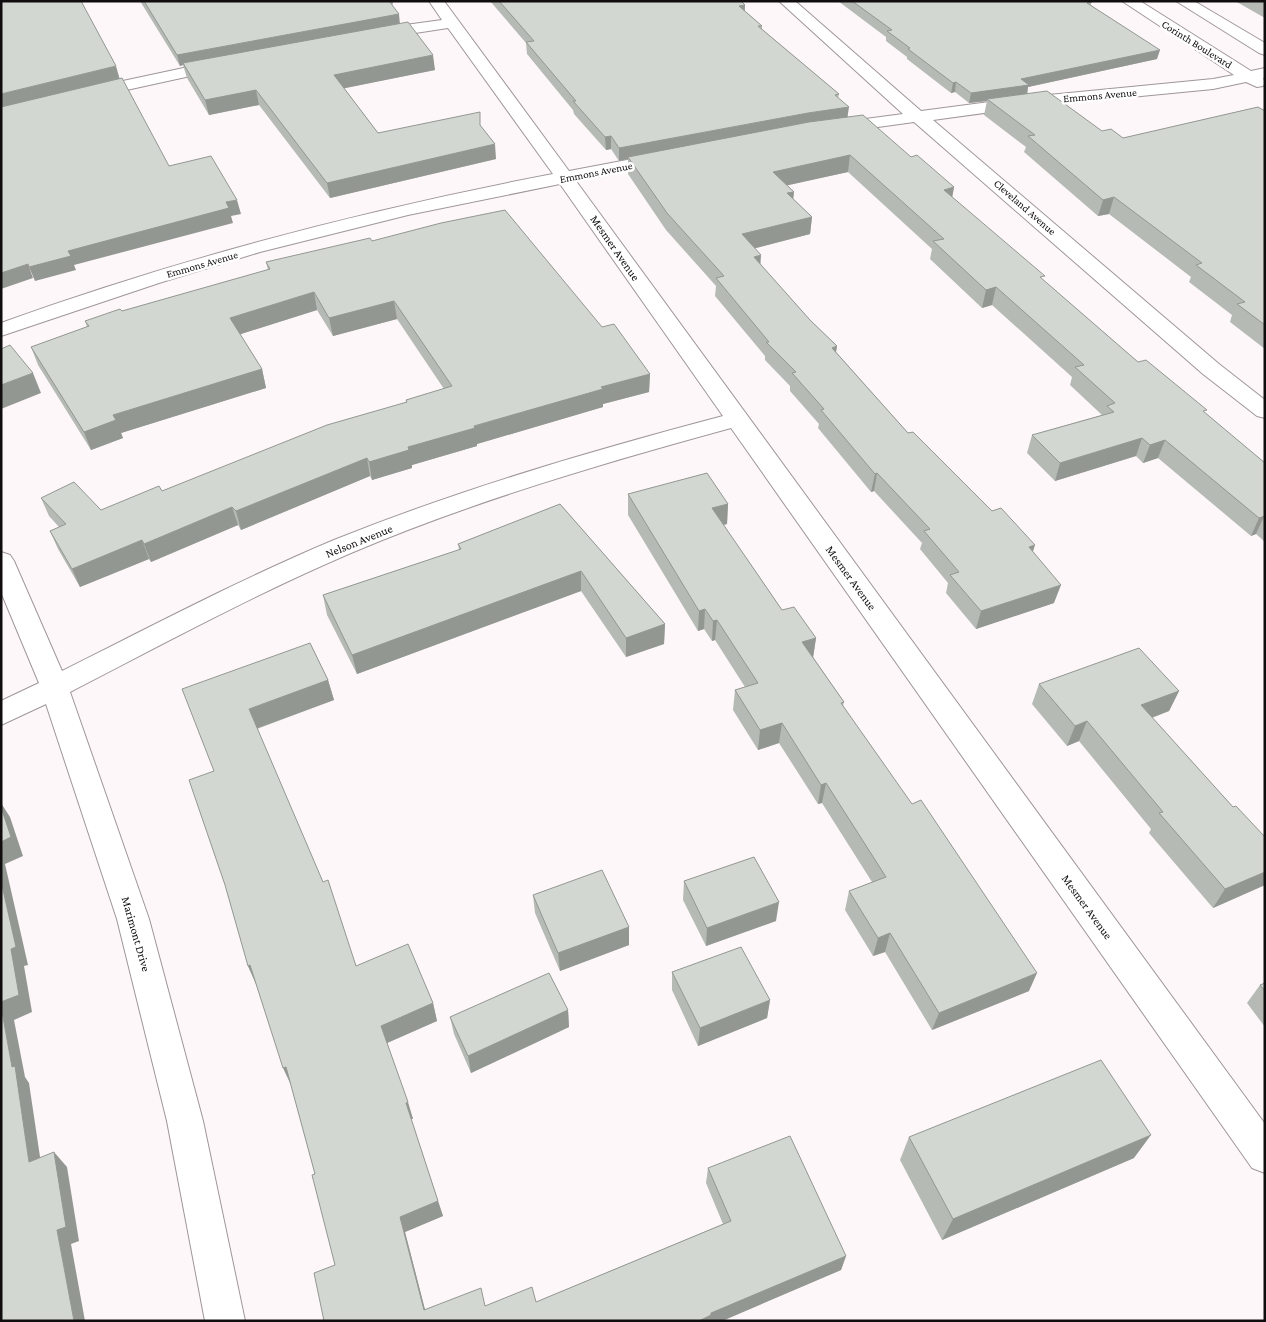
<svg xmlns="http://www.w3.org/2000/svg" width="1266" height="1322" viewBox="0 0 1266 1322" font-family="'Crimson Pro',serif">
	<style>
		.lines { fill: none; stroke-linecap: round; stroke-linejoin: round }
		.minor-casing { stroke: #9f969a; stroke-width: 2 }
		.minor { fill: #fff; fill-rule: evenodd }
		.wall { fill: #b5bab4 }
		.shaded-wall { fill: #939792 }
		.building { fill: #d2d8d1; stroke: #939792 }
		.labels { text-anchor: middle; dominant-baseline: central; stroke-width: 5; stroke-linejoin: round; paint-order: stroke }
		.far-street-label { font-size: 11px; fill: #100d0e; stroke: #fff }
		.street-label { font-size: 12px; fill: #100d0e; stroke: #fff }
	</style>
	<rect width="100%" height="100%" fill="#fef7fa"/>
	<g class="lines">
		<defs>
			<g id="minor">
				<path d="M429 1H444L569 171 664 153 670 154 673 158 670 162 576 181 1265 1124V1173L1252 1168 731 428C603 463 474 501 351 553 255 594 163 644 70 692L149 919 203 1121 245 1321H205L167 1121 117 919 46 704 1 725V701L39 683 1 592V552L10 555 14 561 62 671C152 626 241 579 334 540 461 489 591 451 723 416L560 184 408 215 260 252 159 283 1 336V323C181 258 365 210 553 174L448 28 376 39 370 37 368 34 370 31 376 29 442 20Z"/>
				<polygon points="779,1 795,1 921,111 1028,97 1213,79 1234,75 1122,1 1140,1 1251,71 1265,68 1265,78 1263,78 1265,83 1263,86 1257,87 1246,82 1213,89 1028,107 933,120 1219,364 1265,400 1265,418 1257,416 1203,374 914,122 835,133 829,132 826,128 829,124 835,123 903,114"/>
				<polygon points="1176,1 1194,1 1265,43 1265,55 1259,53"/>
				<polygon points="221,60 227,62 229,65 227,68 90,98 84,97 82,93 84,89 90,88"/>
			</g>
		</defs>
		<use href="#minor" class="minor-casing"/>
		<use href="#minor" class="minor"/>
	</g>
	<g class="wall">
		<polygon points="140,1 393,1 393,4 392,5 400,24 435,70 344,88 378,133 482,127 496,159 330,198 259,105 209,115 187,78 183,65 180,66"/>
		<polygon points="490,1 741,1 745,5 745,11 762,26 762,29 839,94 838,98 848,117 911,157 954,187 952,197 1043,280 1138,362 1206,414 1265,463 1265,542 1256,534 1251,536 1158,458 1143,463 1136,456 1055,481 1027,453 1032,435 1102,415 1070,385 1072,377 992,305 982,308 930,259 932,249 848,172 787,185 794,192 793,199 812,217 810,234 755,248 760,264 810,320 837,346 836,352 908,433 1033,552 1054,603 976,629 946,593 948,583 920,549 922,543 874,491 871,492 818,428 819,424 790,391 790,386 765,360 765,356 715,296 716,286 666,230 628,174 628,159 619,161 611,149 606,150 574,114 573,110 527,54 526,43"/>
		<polygon points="838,1 1091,1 1091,5 1157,59 1028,87 1027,94 1102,131 1123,138 1265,111 1265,349 1230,322 1232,315 1189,282 1191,277 1109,214 1098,216 1024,152 1026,147 984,115 987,101 969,103 955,92 951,93 907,59 907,57 886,41 886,37"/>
		<polygon points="1235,1 1265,1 1265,18"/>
		<polygon points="372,241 602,327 650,374 649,392 603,404 603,407 477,444 477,446 412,465 412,468 372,480 370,476 241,530 238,525 151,562 149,559 80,587 58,549 50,531 59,527 49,516 41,498 101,510 162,491 406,402 406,400 444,389 397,319 333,336 317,310 240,334 262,369 266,388 121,433 123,438 91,450 38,365 31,347 87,327 85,321 122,311 268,270 266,262"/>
		<polygon points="628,494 728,504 727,524 723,525 782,610 816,638 813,657 844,702 843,706 1029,991 932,1030 885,952 873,956 845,910 849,891 872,882 822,803 818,804 779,743 758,750 733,710 735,690 745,687 715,640 712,641 704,629 698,631 628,515"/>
		<polygon points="560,504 665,624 664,644 626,657 581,591 357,674 327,615 323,595 459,550 458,544"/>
		<polygon points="310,643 328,680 334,700 257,729 356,966 433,1003 437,1021 387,1043 413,1119 411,1119 443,1216 405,1232 425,1310 536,1302 723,1224 706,1183 708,1168 846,1256 841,1270 722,1321 324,1321 335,1265 315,1174 291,1085 256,984 248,966 214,771"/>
		<polygon points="1039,684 1179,691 1169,711 1152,718 1233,807 1265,837 1265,885 1213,908 1149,833 1151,829 1079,741 1067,746 1032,704"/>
		<polygon points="684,881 776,921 706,946 683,900"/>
		<polygon points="533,895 629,927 629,945 560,971 535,913"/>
		<polygon points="672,972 770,1000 767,1018 698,1046 672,990"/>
		<polygon points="1265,983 1265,1027 1247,1003 1260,985"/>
		<polygon points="568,1010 569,1027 471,1073 454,1034 450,1017"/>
		<polygon points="909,1137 1134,1158 942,1240 900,1160"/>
	</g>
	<g class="shaded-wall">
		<polygon points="745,5 744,17 739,6"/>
		<polygon points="399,14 400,25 183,63 183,65 180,66 177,55"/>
		<polygon points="1160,50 1157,59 1028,87 1027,95 987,99 987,101 969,103 971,93 1021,79"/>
		<polygon points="433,55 435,70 336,90 334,75"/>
		<polygon points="116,66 120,80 1,109 1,94"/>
		<polygon points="956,82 955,92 951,93 953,83"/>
		<polygon points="256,90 259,105 209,115 205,100"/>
		<polygon points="849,107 847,120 628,157 628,159 619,161 619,148 808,113"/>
		<polygon points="611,136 611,149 606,150 605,137"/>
		<polygon points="495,144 496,159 330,198 327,183"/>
		<polygon points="850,155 848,172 771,189 773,172"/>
		<polygon points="954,187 951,204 944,190"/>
		<polygon points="794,192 792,209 787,193"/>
		<polygon points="1114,197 1109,214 1098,216 1103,200"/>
		<polygon points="237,200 241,214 231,216 233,223 74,265 76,270 35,281 29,267 68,251 226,202"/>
		<polygon points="812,217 810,234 741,252 742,234"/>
		<polygon points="761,255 760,272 754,257"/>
		<polygon points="28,264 33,278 1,289 1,273"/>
		<polygon points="996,287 992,305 982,308 986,290"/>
		<polygon points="314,292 317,310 235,336 230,318"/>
		<polygon points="394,301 397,319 333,336 329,318"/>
		<polygon points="837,346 834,364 832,348"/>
		<polygon points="262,369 266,388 121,433 123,438 91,450 84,432 113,415"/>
		<polygon points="33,373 41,393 1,409 1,385"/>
		<polygon points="650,374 649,392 603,404 603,407 477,444 477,446 412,465 412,468 372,480 369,462 408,447 601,387"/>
		<polygon points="1142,438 1136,456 1055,481 1060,463"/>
		<polygon points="1165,440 1158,458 1143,463 1150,445"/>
		<polygon points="367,458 370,476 241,530 236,511"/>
		<polygon points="877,473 874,491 871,492 875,474"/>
		<polygon points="728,504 727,524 710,529 712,508"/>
		<polygon points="232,507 238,525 151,562 144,544"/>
		<polygon points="1264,516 1256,534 1251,536 1259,518"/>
		<polygon points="142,540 149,559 80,587 72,569"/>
		<polygon points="1035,545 1029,564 1029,547"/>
		<polygon points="581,571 581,591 357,674 352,655"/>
		<polygon points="1061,585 1054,603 976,629 981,611"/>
		<polygon points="705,609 704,629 698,631 699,611"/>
		<polygon points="717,620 715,640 712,641 713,621"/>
		<polygon points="665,624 664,644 626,657 626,638"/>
		<polygon points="816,638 813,658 802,642"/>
		<polygon points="328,680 334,700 255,729 249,709"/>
		<polygon points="1179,691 1169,711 1132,725 1141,705"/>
		<polygon points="1087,721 1079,741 1067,746 1075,726"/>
		<polygon points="782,723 779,743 758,750 760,730"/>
		<polygon points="826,783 822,803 818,804 821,785"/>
		<polygon points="1,803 10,817 23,856 5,864 28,965 24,966 32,1012 14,1020 25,1077 29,1083 43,1177 29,1162 1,1006 1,1002 11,949 1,881"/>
		<polygon points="1265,872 1265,885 1213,908 1225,889"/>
		<polygon points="779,902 776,921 706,946 707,928"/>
		<polygon points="629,927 629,945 560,971 558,953"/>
		<polygon points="890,933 885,952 873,956 878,938"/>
		<polygon points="250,965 258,983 256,984 248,966"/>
		<polygon points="1037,973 1029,991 932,1030 939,1013"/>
		<polygon points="770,1000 767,1018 698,1046 700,1028"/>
		<polygon points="433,1003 437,1021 387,1043 381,1026"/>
		<polygon points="568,1010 569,1027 471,1073 468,1056"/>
		<polygon points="286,1067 291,1085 283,1068"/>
		<polygon points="408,1102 413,1119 411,1119 406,1103"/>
		<polygon points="1151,1135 1134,1158 942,1240 953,1219"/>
		<polygon points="54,1152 67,1167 79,1241 71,1244 85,1321 74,1321 57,1230"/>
		<polygon points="438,1201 443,1216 405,1232 428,1321 424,1310 400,1217"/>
		<polygon points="846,1256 841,1270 722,1321 699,1321 711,1313"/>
	</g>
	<g class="building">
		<polygon points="1,1 81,1 116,66 1,94"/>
		<polygon points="144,1 389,1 399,14 177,55"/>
		<polygon points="499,1 741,1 745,5 739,6 762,26 758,26 839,94 835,95 849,107 808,113 619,148 611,136 605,137 573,101 576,101 526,42 534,41"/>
		<polygon points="852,1 1091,1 1092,2 1087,3 1160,50 1021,79 1029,85 971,93 956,82 953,83 908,49 910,48 887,31 892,30"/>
		<polygon points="408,22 433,55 334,75 378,133 480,112 480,125 495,144 327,183 256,90 205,100 183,63"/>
		<polygon points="122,78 169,166 211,156 237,200 226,202 229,208 68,251 71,256 29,267 28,264 1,273 1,107"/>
		<polygon points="1047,91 1102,131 1111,129 1123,138 1258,107 1265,111 1265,325 1237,304 1245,302 1196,265 1202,263 1114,197 1103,200 1028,136 1035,135 987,99"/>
		<polygon points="863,115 911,157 917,155 954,187 944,190 1045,276 1040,277 1138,362 1146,360 1207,410 1203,411 1265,463 1265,516 1259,518 1165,440 1150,445 1142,438 1060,463 1032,435 1114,412 1107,406 1115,403 1075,367 1084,365 996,287 986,290 933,241 944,239 850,155 773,172 794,192 787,193 812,217 742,234 761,255 754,257 810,320 837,346 832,348 908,433 913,432 992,511 1001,508 1035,545 1029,547 1061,585 981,611 950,575 959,572 924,531 930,529 877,473 875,474 821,410 824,409 792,373 796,372 766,342 769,342 716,278 724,276 667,213 628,157 809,122"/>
		<polygon points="505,210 602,327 614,324 650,374 601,387 603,389 474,426 475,428 408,447 409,450 369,462 367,458 236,511 232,507 144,544 142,540 72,569 50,531 66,524 41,498 74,482 101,510 159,486 162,491 327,425 407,402 406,400 452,386 394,301 329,318 314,292 230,318 262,369 113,415 116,420 84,432 31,347 89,326 85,321 120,309 122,311 270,269 266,262 370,238 372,241 441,223"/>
		<polygon points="10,345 33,373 1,385 1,349"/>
		<polygon points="707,473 728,504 712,508 782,610 794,607 816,638 802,642 844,702 841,703 912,804 921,800 1037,973 939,1013 890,933 878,938 849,891 886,877 826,783 821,785 782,723 760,730 735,690 758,683 717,620 713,621 705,609 699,611 628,494"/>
		<polygon points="560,504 665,624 626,638 581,571 352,655 323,595 461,549 458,544"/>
		<polygon points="310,643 328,680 249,709 323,882 328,880 356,966 408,944 433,1003 381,1026 408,1102 406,1103 438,1201 400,1217 424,1310 481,1288 485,1306 532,1287 536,1302 731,1221 708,1168 790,1136 846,1256 711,1313 711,1315 699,1321 324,1321 314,1273 335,1265 312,1175 315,1174 286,1067 283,1068 250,965 248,966 225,885 189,780 214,771 182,689"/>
		<polygon points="1139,648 1179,691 1141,705 1233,807 1236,806 1265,837 1265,872 1225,889 1159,813 1163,812 1087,721 1075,726 1039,684"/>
		<polygon points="1,807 11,837 1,842"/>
		<polygon points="754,857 779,902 707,928 684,881"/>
		<polygon points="602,870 629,927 558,953 533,895"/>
		<polygon points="1,881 16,947 11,949 19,995 1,1002"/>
		<polygon points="741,947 770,1000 700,1028 672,972"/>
		<polygon points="549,973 568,1010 468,1056 450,1017"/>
		<polygon points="1265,983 1265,991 1260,985"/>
		<polygon points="1,1006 12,1067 15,1066 29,1162 54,1152 66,1227 57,1230 74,1321 1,1321"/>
		<polygon points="1101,1060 1151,1135 953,1219 909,1137"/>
	</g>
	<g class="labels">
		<g class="far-street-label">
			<text transform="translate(1197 44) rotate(32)">Corinth Boulevard</text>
			<text transform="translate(1100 95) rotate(-5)">Emmons Avenue</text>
			<text transform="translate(596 172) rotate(-11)">Emmons Avenue</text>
			<text transform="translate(1025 207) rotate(41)">Cleveland Avenue</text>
			<text transform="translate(202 264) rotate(-16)">Emmons Avenue</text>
		</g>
		<g class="street-label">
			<text transform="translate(615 248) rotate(55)">Mesmer Avenue</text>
			<text transform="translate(359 541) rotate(-22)">Nelson Avenue</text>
			<text transform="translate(851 578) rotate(54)">Mesmer Avenue</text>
			<text transform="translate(1087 907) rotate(54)">Mesmer Avenue</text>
			<text transform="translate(136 934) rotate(74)">Marimont Drive</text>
		</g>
	</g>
	<rect width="1266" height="1322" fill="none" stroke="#100d0e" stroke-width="5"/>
</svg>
